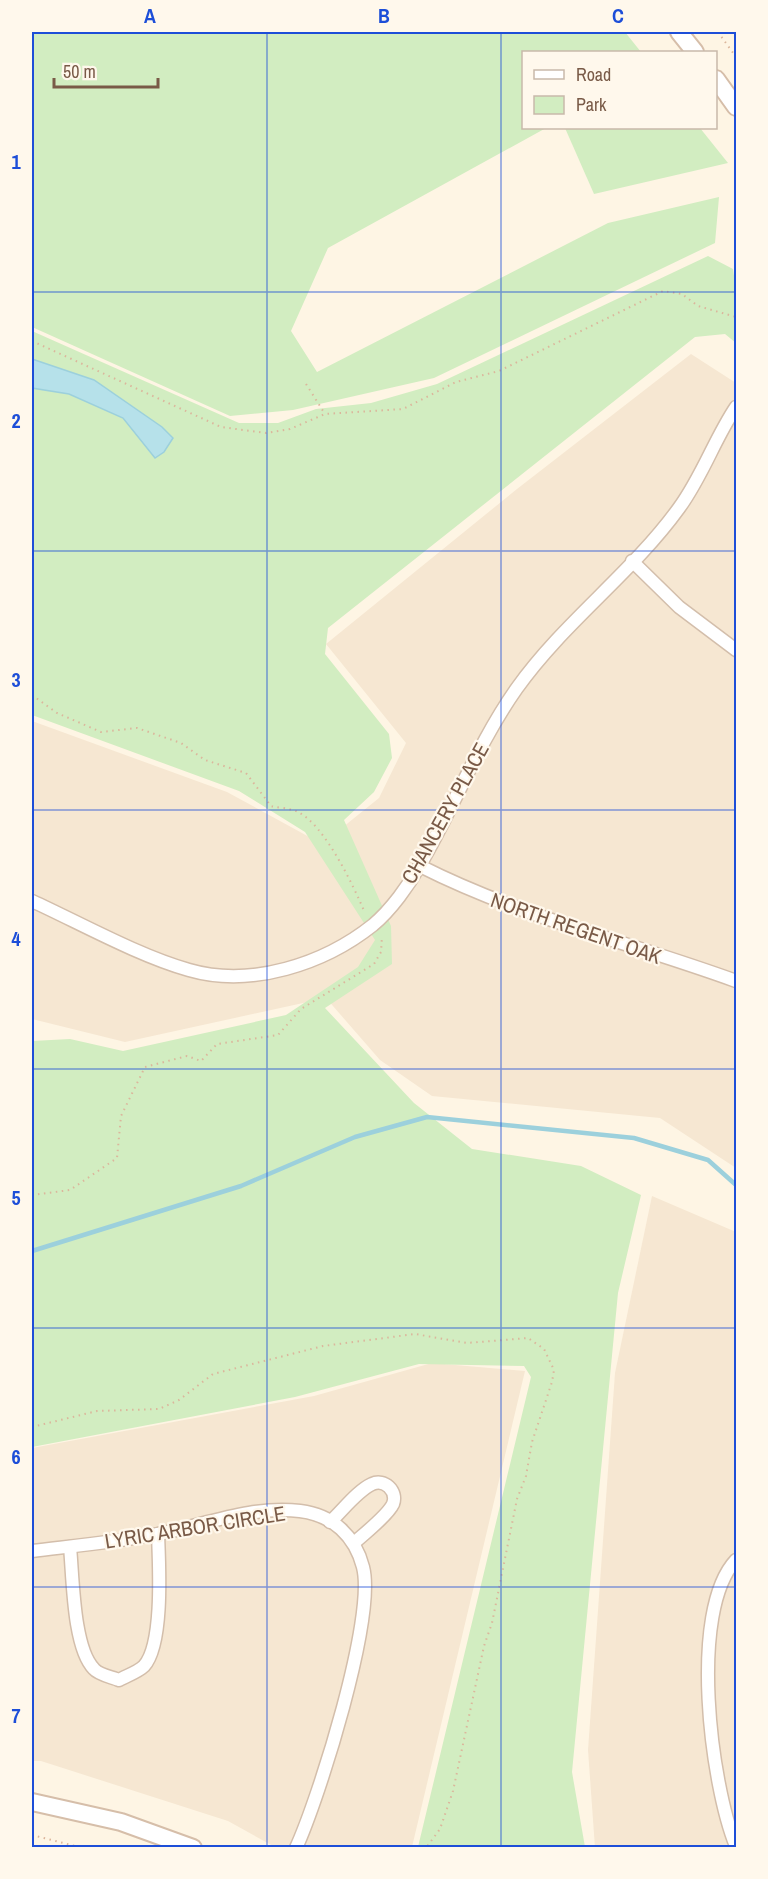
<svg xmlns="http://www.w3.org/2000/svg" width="768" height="1879" viewBox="0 0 768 1879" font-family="'Archivo Narrow',sans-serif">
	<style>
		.residential { fill: #f6e7d2 }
		.green { fill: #d2edc1 }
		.water { fill: #b6e1ea; stroke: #9cd0dc; stroke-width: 1.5 }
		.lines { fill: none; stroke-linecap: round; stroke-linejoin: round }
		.stream { stroke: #9cd0dc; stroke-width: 4.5 }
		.street-casing { stroke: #d3beab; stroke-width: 15 }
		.secondary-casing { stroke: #d6bea9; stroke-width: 20 }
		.path { stroke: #dbb69c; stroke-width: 2; stroke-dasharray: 1.5 4.5; stroke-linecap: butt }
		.street { stroke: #fff; stroke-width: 12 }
		.secondary { stroke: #fff; stroke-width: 16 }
		.grid { fill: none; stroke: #1d4ed8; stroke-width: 1.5; stroke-opacity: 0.55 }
		.labels { text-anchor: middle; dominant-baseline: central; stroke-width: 4.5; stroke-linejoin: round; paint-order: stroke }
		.street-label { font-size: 21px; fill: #795a47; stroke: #fff8ec }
		.neatline { fill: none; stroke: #1d4ed8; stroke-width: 2 }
		.grid-label { font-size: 20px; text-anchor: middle; font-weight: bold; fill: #1d4ed8 }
	</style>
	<rect width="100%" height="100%" fill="#fef5e4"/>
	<g class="residential">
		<polygon points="691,354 736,383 736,1168 660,1118 432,1096 380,1060 326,998 125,1042 32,1019 32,721 227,792 322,844 379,798 406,743 326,644 517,489"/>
		<polygon points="652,1196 736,1232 736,1847 595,1848 588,1750 615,1373"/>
		<polygon points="432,1363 525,1371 412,1847 275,1847 228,1821 41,1761 32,1761 32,1448 314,1396"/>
	</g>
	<g class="green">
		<polygon points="32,32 625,32 641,52 524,52 524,128 546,128 328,248 291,331 317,372 608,223 719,197 715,243 434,378 293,410 230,416 32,327"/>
		<polygon points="565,128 700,128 728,163 594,194"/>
		<polygon points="708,256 733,269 736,289 736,343 725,334 695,337 328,628 325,654 389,734 392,758 374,792 344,820 391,926 392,964 325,1008 414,1103 472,1149 581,1166 641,1195 618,1293 572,1772 585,1847 418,1847 531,1377 524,1366 419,1364 295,1397 32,1447 32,1041 70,1039 123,1051 286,1015 358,967 375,940 305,832 239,791 32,715 32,331 239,423 278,423 316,409 371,403 437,384"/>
	</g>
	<polygon class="water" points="32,359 94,380 162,427 173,438 164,452 155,458 123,418 69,394 32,388"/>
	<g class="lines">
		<polyline class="stream" points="32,1251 241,1186 355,1137 427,1117 634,1138 708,1160 736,1185"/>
		<defs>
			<g id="street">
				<polyline points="632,561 679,607 736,650"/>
				<path d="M420 866C523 918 629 942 736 981"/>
				<path d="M32 901C80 923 139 956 189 970 251 988 324 964 373 925 391 910 409 885 420 865 454 807 478 743 517 688 564 622 632 573 679 508 702 477 715 438 736 407"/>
				<path d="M330 1522C343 1510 357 1491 372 1484 384 1478 398 1491 393 1504 388 1515 364 1534 354 1543"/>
				<path d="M70 1547C73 1577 73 1648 94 1669 99 1675 112 1677 119 1680 126 1676 138 1672 144 1666 164 1644 159 1563 158 1534"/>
				<path d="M32 1551C73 1546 116 1542 158 1534 204 1525 253 1505 300 1511 333 1515 355 1536 363 1567 376 1617 319 1798 296 1848"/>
				<path d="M736 1560C688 1611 711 1785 736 1846"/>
			</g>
			<g id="secondary">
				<polyline points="679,32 695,52"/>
				<polyline points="716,79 736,107"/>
				<polyline points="32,1802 121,1822 193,1848"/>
			</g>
		</defs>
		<use href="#street" class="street-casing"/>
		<use href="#secondary" class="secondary-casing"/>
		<g class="path">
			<polyline points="718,32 736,57"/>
			<polyline points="32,341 221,427 266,433 290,429 325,414 403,409 456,382 499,371 663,291 682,294 698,306 736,317"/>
			<polyline points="306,384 325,414"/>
			<path d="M32 695 57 713 101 732 137 728 181 743 205 760 246 773 271 806C279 808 290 808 298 812 325 825 354 887 365 913"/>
			<polyline points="32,1195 70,1190 117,1158 121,1116 145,1067 187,1056 201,1061 217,1044 278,1035 301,1009 374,964 381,952 382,936"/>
			<polyline points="32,1427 97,1411 159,1409 179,1400 213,1374 323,1346 415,1334 467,1343 528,1338 544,1349 554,1370 552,1382 532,1442 526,1476 517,1499 492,1623 484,1646 453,1791 440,1829 426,1848"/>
			<polyline points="32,1835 83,1848"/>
		</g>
		<use href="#street" class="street"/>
		<use href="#secondary" class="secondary"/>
	</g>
	<path class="grid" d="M267 32V1848M501 32V1848M32 292H736M32 551H736M32 810H736M32 1069H736M32 1328H736M32 1587H736"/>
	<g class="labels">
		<g class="street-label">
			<text transform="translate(445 813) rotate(-61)">CHANCERY PLACE</text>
			<text transform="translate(576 928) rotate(19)">NORTH REGENT OAK</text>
			<text transform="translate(195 1527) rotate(-9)">LYRIC ARBOR CIRCLE</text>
		</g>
	</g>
	<rect width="768" height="1879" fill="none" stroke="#fff8ec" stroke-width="66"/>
	<rect x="522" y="51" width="195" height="78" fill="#fff8ec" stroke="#c9b9aa" stroke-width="1.5"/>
	<rect x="534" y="70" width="30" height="9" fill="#ffffff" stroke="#c9b9aa" stroke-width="1.5"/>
	<text x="576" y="81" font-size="18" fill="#795a47">Road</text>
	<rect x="534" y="96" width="30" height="18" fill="#d2edc1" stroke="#c9b9aa" stroke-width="1.5"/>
	<text x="576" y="111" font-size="18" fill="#795a47">Park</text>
	<path d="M54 78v9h104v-9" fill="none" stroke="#795a47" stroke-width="3"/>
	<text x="63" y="78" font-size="18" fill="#795a47" stroke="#fff8ec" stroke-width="4.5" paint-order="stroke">50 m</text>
	<rect x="33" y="33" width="702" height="1813" class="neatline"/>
	<g class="grid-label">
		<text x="150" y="23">A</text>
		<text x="384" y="23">B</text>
		<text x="618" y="23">C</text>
		<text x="16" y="169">1</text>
		<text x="16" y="428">2</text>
		<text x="16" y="687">3</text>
		<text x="16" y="946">4</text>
		<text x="16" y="1205">5</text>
		<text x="16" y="1464">6</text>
		<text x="16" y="1723">7</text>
	</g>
</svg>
